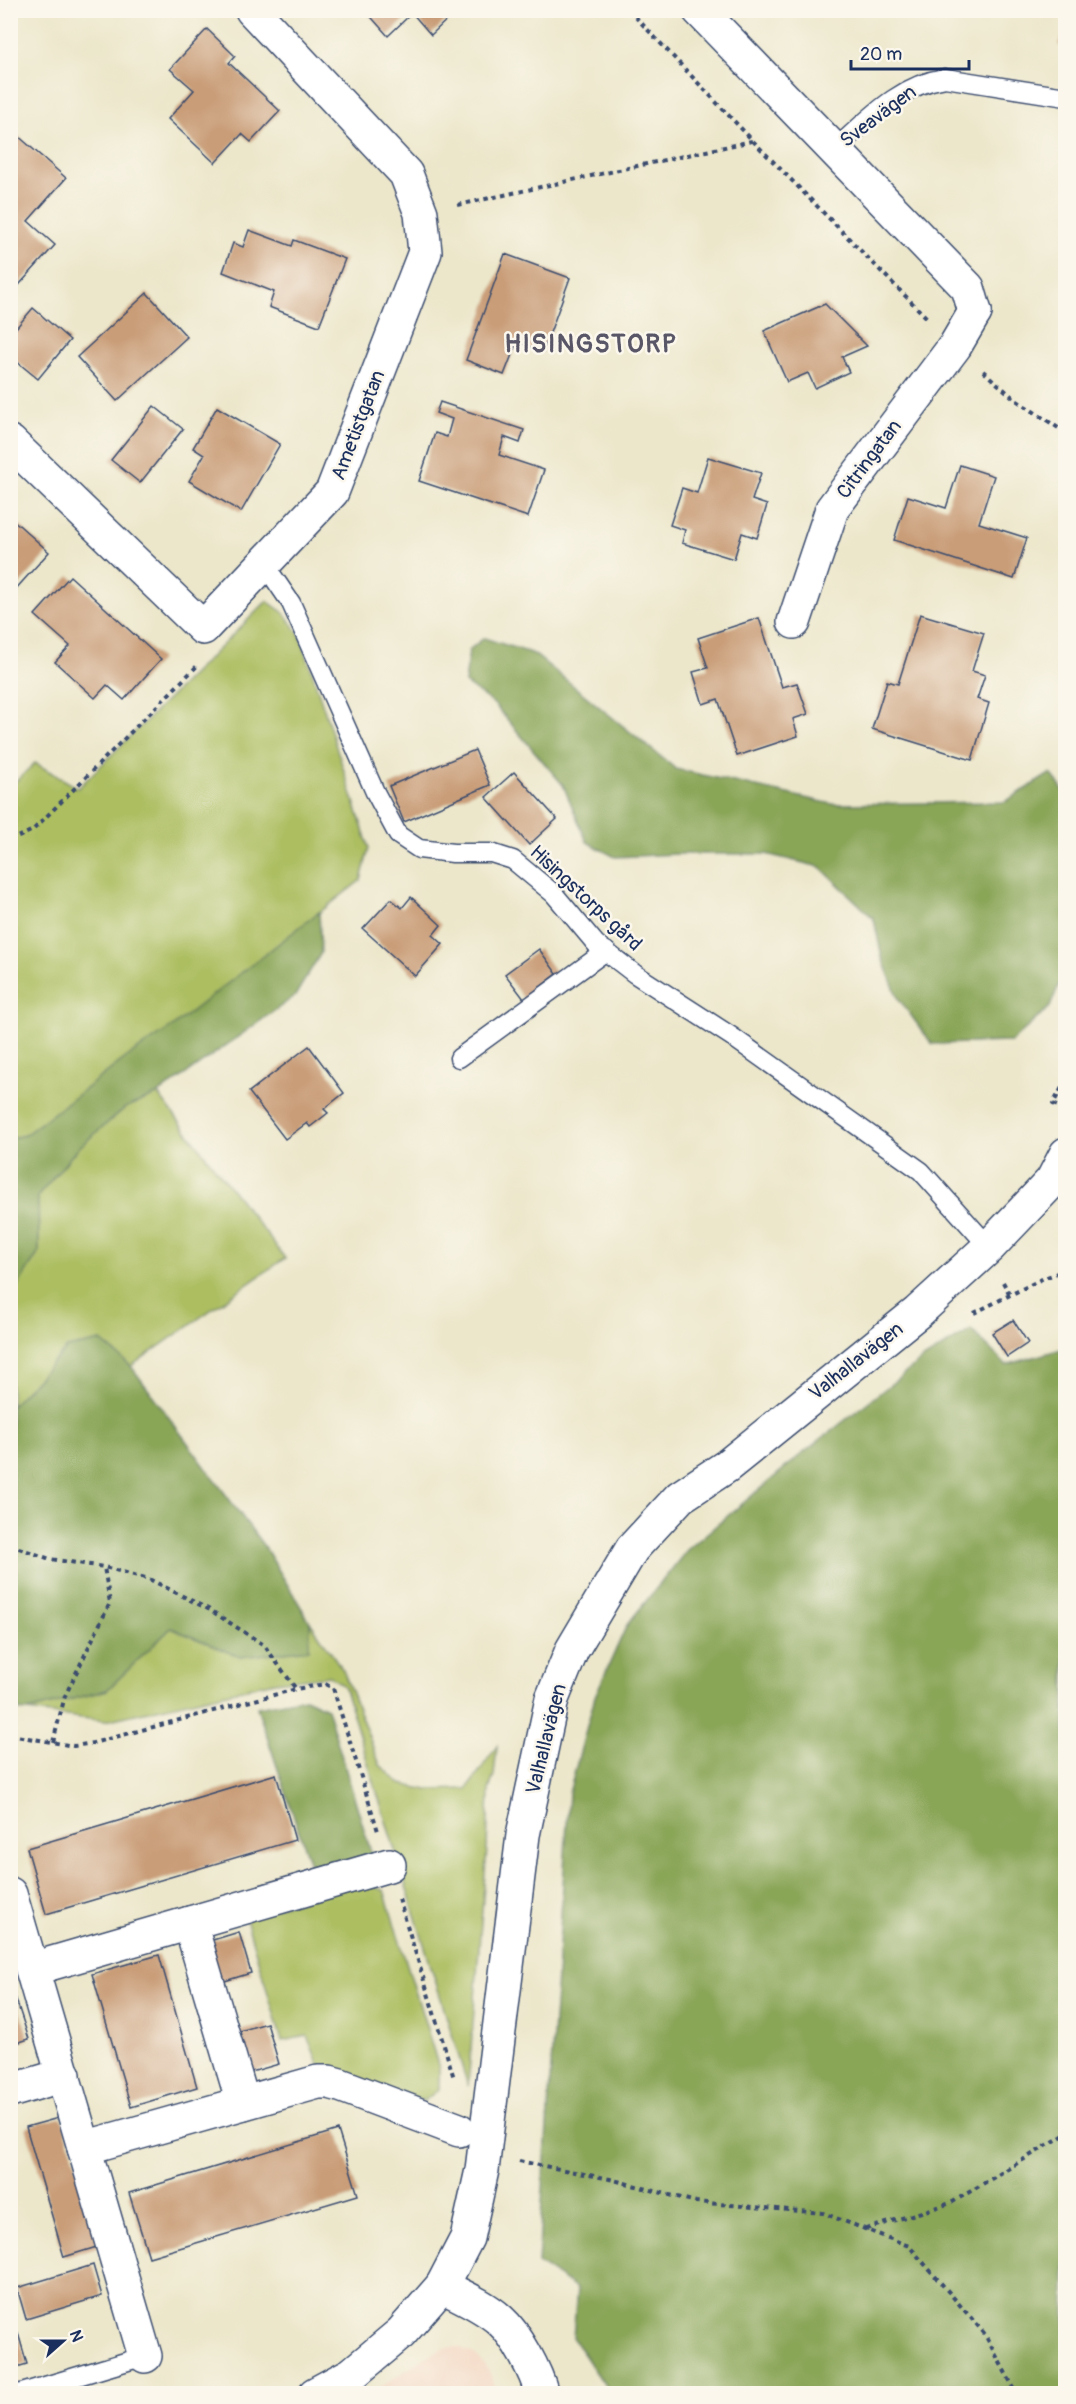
<svg xmlns="http://www.w3.org/2000/svg" width="1076" height="2404" viewBox="0 0 1076 2404" font-family="Pangolin,sans-serif">
	<style>
		.built { fill: #f3d4bf }
		.green { fill: #acbe61; stroke: #647660; stroke-width: 1.5 }
		.forest { fill: #89a557; stroke: #526a5a; stroke-width: 1.5 }
		.building { fill: #c99d78 }
		.lines { fill: none; stroke-linecap: round; stroke-linejoin: round }
		.service-casing { stroke: #3a4b6e; stroke-width: 21 }
		.minor-casing { stroke: #3a4b6e; stroke-width: 36 }
		.tertiary-casing { stroke: #3a4b6e; stroke-width: 36 }
		.path { stroke: #3a4b6e; stroke-width: 4; stroke-dasharray: 4.5 4.5; stroke-linecap: butt }
		.service { stroke: #fff; stroke-width: 18 }
		.minor { stroke: #fff; stroke-width: 33 }
		.tertiary { stroke: #fff; stroke-width: 33 }
		.labels { text-anchor: middle; dominant-baseline: central; stroke-width: 5; stroke-linejoin: round; paint-order: stroke }
		.street-label { font-size: 20px; fill: #1b2f5e; stroke: #fbf7ec }
		.district-label { font-size: 26px; font-weight: bold; letter-spacing: 1.5px; fill: #585667; stroke: #fbf7ec }
	</style>
	<rect width="100%" height="100%" fill="#fbf7ec"/>
	<filter id="ink" filterUnits="userSpaceOnUse"><feTurbulence type="fractalNoise" baseFrequency=".0167" numOctaves="2"/><feDisplacementMap in="SourceGraphic" scale="12" xChannelSelector="R" yChannelSelector="G"/><feConvolveMatrix kernelMatrix="1 2 1 2 8 2 1 2 1" color-interpolation-filters="sRGB"/></filter>
	<filter id="wash" filterUnits="userSpaceOnUse"><feTurbulence type="fractalNoise" baseFrequency=".008" numOctaves="4" result="noise"/><feDisplacementMap in="SourceGraphic" scale="24" xChannelSelector="R" yChannelSelector="G"/><feGaussianBlur stdDeviation="1.35" result="paint"/><feColorMatrix in="noise" values="0 0 0 0 0 0 0 0 0 0 0 0 0 0 0 0 0 1.4 0 .05"/><feComposite in="paint" operator="in"/></filter>
	<g filter="url(#wash)">
		<rect width="100%" height="100%" fill="#ece7cb"/>
		<polygon class="built" points="459,2347 474,2354 488,2369 498,2393 372,2393 427,2356 445,2348"/>
		<g class="green">
			<polygon points="267,601 284,613 300,635 369,848 361,880 172,1027 127,1057 25,1135 11,1138 11,786 35,763 78,788"/>
			<polygon points="158,1094 285,1258 131,1366 101,1341 67,1348 11,1406 11,1296 39,1252 38,1196 77,1149 125,1108"/>
			<polygon points="310,1622 343,1670 380,1765 401,1784 427,1790 467,1789 497,1746 494,1775 489,1790 487,1848 468,2086 344,1686 330,1676 274,1682 105,1721 28,1711 107,1690 171,1628 241,1657 309,1649"/>
			<polygon points="361,1883 384,1890 439,2068 439,2089 424,2101 321,2070 307,2036 282,2041 245,1916"/>
		</g>
		<g class="forest">
			<polygon points="484,638 534,654 676,769 832,804 1005,802 1051,773 1065,793 1065,969 1050,1007 1011,1042 932,1044 898,998 882,958 874,919 820,867 766,854 678,854 615,857 587,842 563,785 494,704 465,683 469,650"/>
			<polygon points="319,912 321,953 295,996 158,1094 125,1108 77,1149 38,1196 39,1252 11,1296 11,1138 25,1135 127,1057 172,1027"/>
			<polygon points="971,1330 1006,1365 1065,1348 1065,2393 610,2393 573,2338 577,2289 538,2263 569,1793 595,1696 627,1625 687,1550 798,1457 923,1359"/>
			<polygon points="101,1341 131,1366 266,1549 310,1622 309,1649 240,1657 171,1628 107,1690 28,1711 11,1710 11,1406 67,1348"/>
			<polygon points="305,1698 327,1708 374,1862 314,1876 257,1707"/>
		</g>
		<g id="blocks">
			<g class="building">
				<polygon points="365,10 457,10 431,35 412,13 388,36"/>
				<polygon points="207,29 235,56 229,63 280,111 251,142 242,134 215,163 168,119 194,90 170,69"/>
				<polygon points="1066,32 1066,50 1058,44"/>
				<polygon points="16,134 66,178 28,221 55,245 10,295 10,141"/>
				<polygon points="249,230 292,246 294,240 345,259 319,326 269,307 274,292 223,272 233,243 243,247"/>
				<polygon points="505,254 570,278 543,352 517,342 504,375 466,360"/>
				<polygon points="147,293 187,337 117,401 77,357"/>
				<polygon points="825,304 867,346 842,357 849,372 815,388 808,373 787,382 764,331"/>
				<polygon points="33,308 70,340 38,379 10,356 10,335"/>
				<polygon points="440,402 524,430 520,443 504,437 499,455 544,470 528,517 419,481 435,433 447,437 452,419 436,413"/>
				<polygon points="154,406 183,429 140,483 111,460"/>
				<polygon points="217,407 280,444 241,512 189,481 204,455 193,448"/>
				<polygon points="708,457 761,473 752,500 767,505 757,538 742,533 734,559 682,543 685,530 670,525 682,488 697,493"/>
				<polygon points="960,465 994,476 979,523 1027,538 1014,579 894,540 908,496 946,508"/>
				<polygon points="10,517 49,552 13,592 10,590"/>
				<polygon points="70,576 161,659 124,700 107,685 95,698 55,662 70,646 35,615"/>
				<polygon points="920,614 984,633 972,671 985,675 977,699 989,703 972,760 872,729 887,681 898,684"/>
				<polygon points="759,618 782,687 797,683 808,714 793,719 798,736 737,756 718,699 703,704 693,672 708,668 698,638"/>
				<polygon points="475,750 490,785 404,822 389,786"/>
				<polygon points="514,772 557,819 529,845 486,797"/>
				<polygon points="411,897 441,925 433,935 443,944 415,976 363,929 391,899 402,908"/>
				<polygon points="539,949 557,974 524,999 505,974"/>
				<polygon points="309,1046 344,1093 324,1109 328,1113 310,1127 307,1123 285,1139 249,1092"/>
				<polygon points="1013,1320 1028,1343 1007,1357 992,1333"/>
				<polygon points="276,1774 295,1840 46,1914 27,1848"/>
				<polygon points="239,1932 251,1973 215,1984 203,1943"/>
				<polygon points="159,1955 197,2087 131,2107 92,1974"/>
				<polygon points="10,1981 29,2039 10,2045"/>
				<polygon points="267,2023 279,2064 241,2075 229,2034"/>
				<polygon points="62,2117 100,2246 64,2257 26,2127"/>
				<polygon points="338,2130 358,2195 149,2257 129,2193"/>
				<polygon points="93,2265 102,2296 26,2319 17,2288"/>
				<polygon points="18,2333 27,2364 10,2369 10,2335"/>
			</g>
		</g>
	</g>
	<g filter="url(#ink)">
		<use href="#blocks" fill-opacity="0" stroke="#3a4b6e" stroke-width="1.5"/>
		<g class="lines">
			<defs>
				<g id="service">
					<path d="M833 151C867 121 898 85 945 78L1066 97"/>
					<polyline points="265,565 291,603 375,792 398,835 419,849 453,853 491,853 513,860 554,894 596,944 635,974 731,1036 921,1171 989,1247"/>
					<polyline points="459,1058 606,951"/>
					<polyline points="18,2394 145,2356"/>
				</g>
				<g id="minor">
					<polyline points="10,442 203,628 332,492 425,252 421,213 406,174 252,10"/>
					<polyline points="794,622 832,509 955,346 975,312"/>
					<polyline points="10,1894 145,2356"/>
					<polyline points="190,1923 243,2103"/>
					<polyline points="32,1969 389,1865"/>
					<polyline points="10,2091 64,2075"/>
					<polyline points="84,2148 318,2082 329,2082 340,2085 459,2130"/>
					<path d="M442 2286C461 2296 483 2305 500 2320 517 2335 536 2372 542 2394"/>
					<polyline points="315,2394 352,2374 401,2333 442,2286 467,2238 482,2170 523,1835 552,1699 572,1650 632,1549 680,1497 727,1466 918,1312 989,1247 1052,1181 1066,1154"/>
				</g>
				<polyline id="tertiary" points="699,10 968,288 975,312"/>
			</defs>
			<use href="#service" class="service-casing"/>
			<use href="#minor" class="minor-casing"/>
			<use href="#tertiary" class="tertiary-casing"/>
			<g class="path">
				<polyline points="629,10 753,141 929,320"/>
				<polyline points="458,205 752,141"/>
				<polyline points="983,371 1016,400 1066,433"/>
				<polyline points="10,841 33,830 199,664"/>
				<polyline points="1066,1080 1053,1104 1066,1109"/>
				<polyline points="1003,1282 1010,1295"/>
				<polyline points="974,1313 1044,1278 1066,1270"/>
				<polyline points="10,1545 50,1559 104,1567 149,1579 210,1610 264,1645 296,1689"/>
				<polyline points="10,1735 74,1746 93,1743 296,1689 325,1684 333,1688 378,1831"/>
				<polyline points="53,1742 65,1696 110,1603 104,1567"/>
				<polyline points="399,1899 454,2078"/>
				<polyline points="519,2161 610,2179 696,2202 823,2213 909,2246 984,2333 1017,2394"/>
				<polyline points="866,2229 951,2203 1066,2134"/>
			</g>
			<use href="#service" class="service"/>
			<use href="#minor" class="minor"/>
			<use href="#tertiary" class="tertiary"/>
		</g>
	</g>
	<g class="labels">
		<g class="street-label">
			<text transform="translate(878 116) rotate(-37)">Sveavägen</text>
			<text transform="translate(358 425) rotate(-69)">Ametistgatan</text>
			<text transform="translate(869 459) rotate(-53)">Citringatan</text>
			<text transform="translate(586 898) rotate(43)">Hisingstorps gård</text>
			<text transform="translate(856 1361) rotate(-38)">Valhallavägen</text>
			<text transform="translate(546 1739) rotate(-76)">Valhallavägen</text>
		</g>
		<g class="district-label">
			<text x="591" y="344">HISINGSTORP</text>
		</g>
	</g>
	<rect width="1076" height="2404" fill="none" stroke="#fbf7ec" stroke-width="36"/>
	<g transform="translate(63 2341) rotate(69)" stroke="#fbf7ec" stroke-width="4.5" paint-order="stroke">
	<path d="M0-4.5L10 22L0 15L-10 22Z" fill="#1b2f5e"/>
	<text y="-9" font-size="16" font-weight="bold" text-anchor="middle" fill="#1b2f5e">N</text>
	</g>
	<path d="M851 60v9h118v-9" fill="none" stroke="#1b2f5e" stroke-width="3"/>
	<text x="860" y="60" font-size="18" fill="#1b2f5e" stroke="#fbf7ec" stroke-width="4.5" paint-order="stroke">20 m</text>
</svg>
